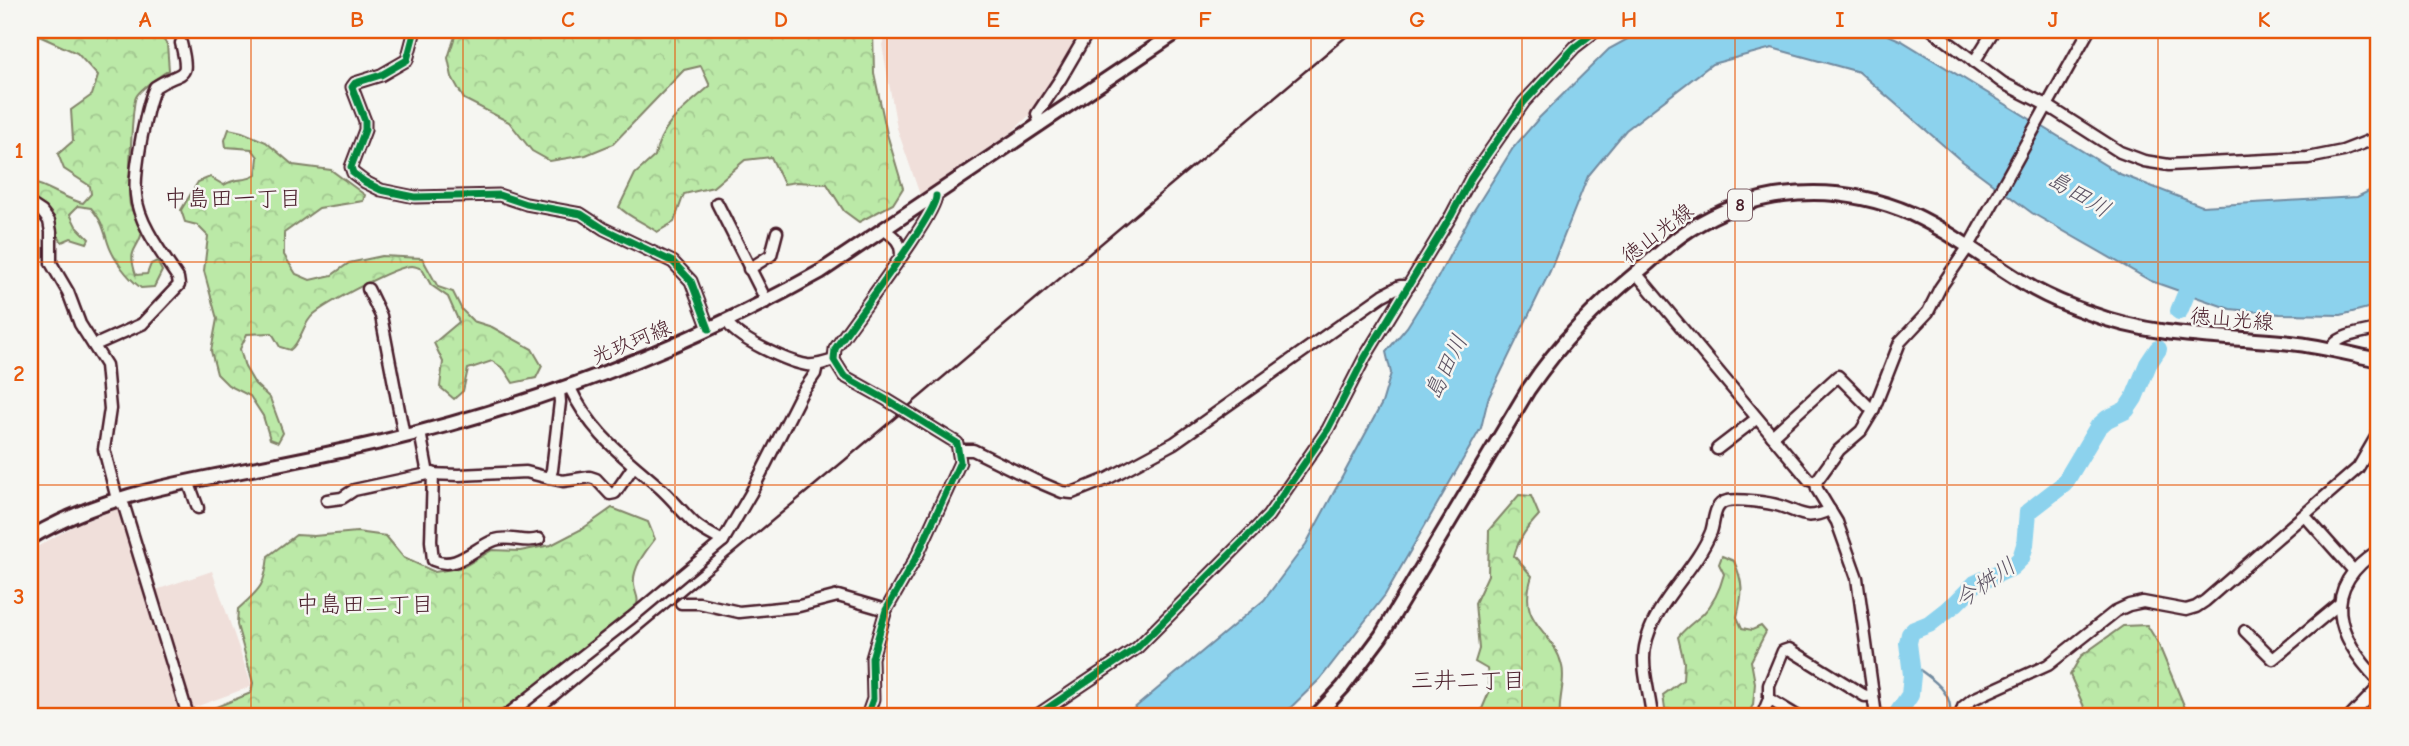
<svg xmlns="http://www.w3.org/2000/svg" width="2409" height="746" viewBox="0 0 2409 746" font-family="'Comic Neue','Klee One',sans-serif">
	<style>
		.built { fill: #f0dfda }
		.forest { fill: url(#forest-crowns); stroke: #828469; stroke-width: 2 }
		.water { fill: #8cd2ed; stroke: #728a9f; stroke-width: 2 }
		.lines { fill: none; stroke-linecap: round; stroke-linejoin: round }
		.stream { stroke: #728a9f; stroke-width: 2.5 }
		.river { stroke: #8cd2ed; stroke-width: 18 }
		.minor-casing { stroke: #4a1f2b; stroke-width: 15 }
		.major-casing { stroke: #4a1f2b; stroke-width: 18 }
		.minor { stroke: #f6f6f2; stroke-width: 10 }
		.major { stroke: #f6f6f2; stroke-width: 12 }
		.rail { stroke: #4a1f2b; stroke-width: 2.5 }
		.cycleway-casing { stroke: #f6f6f2; stroke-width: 11 }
		.cycleway { stroke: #00873e; stroke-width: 7 }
		.grid { fill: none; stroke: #e8590c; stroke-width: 2; stroke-opacity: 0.55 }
		.labels { text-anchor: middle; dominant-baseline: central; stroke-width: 5; stroke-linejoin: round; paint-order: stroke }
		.shield { fill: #f6f6f2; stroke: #7e6067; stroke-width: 2 }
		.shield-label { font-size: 19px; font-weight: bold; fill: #4a1f2b }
		.street-label { font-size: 21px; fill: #4a1f2b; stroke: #f6f6f2 }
		.water-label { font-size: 23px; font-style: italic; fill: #5e5565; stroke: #f6f6f2 }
		.neighbourhood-label { font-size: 23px; fill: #4a1f2b; stroke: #f6f6f2 }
		.neatline { fill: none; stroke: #e8590c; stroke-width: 2.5 }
		.grid-label { font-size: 23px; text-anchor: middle; font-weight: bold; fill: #e8590c }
	</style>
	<defs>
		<pattern id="forest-crowns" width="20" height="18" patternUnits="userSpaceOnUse" patternTransform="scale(1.75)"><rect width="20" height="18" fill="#bbe9a7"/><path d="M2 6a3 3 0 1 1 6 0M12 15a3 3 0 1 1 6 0" fill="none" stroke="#a2c790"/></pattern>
	</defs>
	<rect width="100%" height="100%" fill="#f6f6f2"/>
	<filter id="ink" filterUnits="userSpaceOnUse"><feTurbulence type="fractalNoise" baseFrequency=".0143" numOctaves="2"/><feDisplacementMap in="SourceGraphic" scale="14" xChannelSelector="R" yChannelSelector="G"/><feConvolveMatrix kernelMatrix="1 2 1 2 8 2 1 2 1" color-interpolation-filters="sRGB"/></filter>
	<g filter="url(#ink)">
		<g class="built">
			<polygon points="887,30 1086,30 1044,101 1013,131 920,195 897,128 882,45"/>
			<polygon points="117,509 124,514 147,593 212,571 252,686 182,712 181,716 30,716 30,551 75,525"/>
		</g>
		<g class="forest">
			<path d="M30 30H155L167 44 169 70C160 76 141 87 136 97 132 104 128 194 130 205 132 213 139 221 143 228 139 252 126 246 136 275L147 274 151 264 157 261 162 271 154 287 141 288C128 278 113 259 108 243 103 227 102 221 91 208L78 206 70 214 76 226 89 239 87 243 71 238 62 242C55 234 55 225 50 216 46 207 37 202 30 196V182C49 186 64 199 83 203L91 194 90 186 64 169 58 154 73 141 71 110 92 95 98 76 77 53 30 32Z"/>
			<path d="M457 30H873L874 73 887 134 903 188 893 204 859 222 844 211 827 184 797 182 784 184 771 157 745 160 713 187 684 194 674 222 657 232C644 222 630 218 619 207L635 174 655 156C660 124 687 106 710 86L701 66 684 70 613 144 586 155 550 161 532 151 509 122 464 99 452 77 448 58Z"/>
			<path d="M229 129 242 132 266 142 293 165 331 170 365 195 363 201 319 208 284 233V255L296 274 310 280 332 275 349 263 382 256 422 258 438 287 453 292 462 310 473 321 492 327 532 349 542 366 536 378 513 383 504 369 492 361 468 369 463 391 454 399 440 387 443 362 434 343 459 322 448 297 431 285 422 269C419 268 415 266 412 266 395 266 328 303 314 314 302 324 302 341 290 350L280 347 272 333 247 334 240 349 245 367 255 384 270 398 283 433 278 442 270 439 263 416 250 396 228 385 217 374 211 351 217 319 204 271 208 236 197 225 185 222 181 210 198 182 210 177 224 185C236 177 246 182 256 175L258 157 252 149 226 147 225 140Z"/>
			<path d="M1519 495 1531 496 1539 515C1527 528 1519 538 1514 556L1532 576C1516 626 1553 627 1562 666 1566 681 1558 700 1560 716H1479L1490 690 1487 669 1475 662 1479 649 1475 603 1488 575 1489 530Z"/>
			<path d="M612 508 648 522 655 539C645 552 632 568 634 585 635 594 640 598 636 607L530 693 492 716H201L209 710 251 693 253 683 237 625 238 609C260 589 265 586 268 556L296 535 314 536 357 532 386 536 404 558 435 572 463 567 492 550 520 551 551 545 582 529Z"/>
			<path d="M1722 556 1734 561C1744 584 1743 593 1737 617L1742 628 1752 630 1761 626 1766 632 1751 661 1755 683 1753 705 1747 716H1692L1683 711 1665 709 1663 695 1683 680 1684 662 1678 637C1686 627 1694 622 1703 614 1714 603 1720 589 1724 574L1719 564Z"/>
			<polygon points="2147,625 2158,643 2188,715 2193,716 2088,716 2070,675 2081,656 2123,626"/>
		</g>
		<polygon class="water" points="1644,30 1877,30 1902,41 2120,174 2202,206 2357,197 2379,186 2379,305 2341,315 2280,314 2230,309 2151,281 2032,213 1958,158 1859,72 1772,48 1712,64 1626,130 1588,176 1550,271 1488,399 1481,428 1385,595 1320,679 1282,716 1125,716 1264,600 1306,544 1382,403 1391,373 1386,352 1407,327 1437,279 1471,215 1513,148 1539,118 1609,49"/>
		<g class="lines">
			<path class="stream" d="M1910 663C1927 675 1956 692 1949 716"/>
			<g class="river">
				<polyline points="2179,311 2195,272"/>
				<polyline points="1896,716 1910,695 1912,675 1908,643 1910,634 1914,630 1929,624 1956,603 1975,584 2012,567 2021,558 2025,545 2028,512 2064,484 2098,427 2107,419 2126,410 2134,398 2148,364 2158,349"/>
			</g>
			<defs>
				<g id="minor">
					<polyline points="415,30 407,60 381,75 355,83 352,87 365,121 365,130 351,167 353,173 365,182 381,190 415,197 499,195 526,204 581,214 604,229 673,262 691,281 709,329"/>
					<polyline points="1932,30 2003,83 2048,106 2120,152 2144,161 2169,165 2308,158 2343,151 2379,137"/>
					<polyline points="1974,62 1994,30"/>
					<polyline points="1040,125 1037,114 1061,78 1089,30"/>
					<polyline points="717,203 767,302"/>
					<polyline points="30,204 42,212 49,221 51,232 51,263 68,292 80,324 106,365 110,409 104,449 117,499 124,506 188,716"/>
					<path d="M884 230C895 237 901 242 901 255"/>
					<polyline points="749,269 771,255 777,232"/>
					<polyline points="1636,273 1809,480 1816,482"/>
					<polyline points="368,289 381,316 404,436"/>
					<path d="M727 321C734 338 789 362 807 365 817 366 825 363 834 360"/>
					<path d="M95 345 142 324 179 285 178 278C163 255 138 223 136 195 134 176 139 153 142 135 146 118 148 102 155 87 182 69 191 83 181 43"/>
					<path d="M2330 350C2339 333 2362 334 2379 328"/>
					<path d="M569 386C591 433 620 453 658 486 671 497 682 512 695 524 703 531 714 536 723 541"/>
					<polyline points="420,432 428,474"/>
					<polyline points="1772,436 1838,376 1873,411"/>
					<polyline points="1717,449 1756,419"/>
					<polyline points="959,450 973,450 1034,480 1062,492 1072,493 1107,479 1174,443 1383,295 1400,286 1409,286"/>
					<path d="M433 473 431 541 433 560C457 571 473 548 495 540 509 535 525 544 539 539"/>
					<polyline points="549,478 563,481 590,477 596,479 610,494 615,493 633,467"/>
					<polyline points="188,481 198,508"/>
					<polyline points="1816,482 1839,450 1861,431 1873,411 1900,342 1928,312 1940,288 1969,246 2089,30"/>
					<polyline points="1816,482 1817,489 1837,522 1857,578 1876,716"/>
					<polyline points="327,500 342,498 354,490 428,474 459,475 526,472 549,478 552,470 560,402 559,390"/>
					<polyline points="2305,516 2353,570"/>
					<path d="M2379 550C2319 588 2336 637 2379 681"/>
					<polyline points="681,603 699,603 739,612 799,606 838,596 886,610"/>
					<polyline points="2245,631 2273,659 2338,605"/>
					<polyline points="1769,699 1797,716"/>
					<polyline points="506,716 631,618 723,541 751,493 801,394 815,374 817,365"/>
					<path d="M867 716 873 699 872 658 886 610 918 554 960 462 957 443 887 400 844 376 834 360 835 349C851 324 937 214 936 196"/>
					<polyline points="1036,716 1137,648 1268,516 1328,429 1365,357 1451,216 1471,178 1524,102 1575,47 1597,30"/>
					<path d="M1652 716C1650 695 1641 668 1645 647 1653 603 1694 573 1711 532 1715 521 1713 504 1727 501 1739 499 1768 502 1780 506 1802 513 1805 521 1830 510"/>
					<polyline points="1762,716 1769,699 1769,685 1783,651 1789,649 1865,696 1873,695"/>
					<polyline points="1960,716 1963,707 1973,699 2048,665 2116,611 2129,605 2143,602 2186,610 2196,607 2205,601 2358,468 2379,432"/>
					<polyline points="2351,716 2379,687"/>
				</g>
				<g id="major">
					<path d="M30 538C93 500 163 486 236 472 284 463 333 453 381 442 535 405 683 349 820 272L1180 30"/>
					<path d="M1316 716 1343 687 1381 636 1528 390C1561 341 1595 307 1640 270 1656 257 1671 241 1689 230 1757 186 1838 182 1912 214 1955 234 1992 265 2034 289 2052 299 2072 307 2092 314 2156 338 2224 336 2291 343 2320 346 2350 354 2379 360"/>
				</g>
			</defs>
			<use href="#minor" class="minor-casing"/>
			<use href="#major" class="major-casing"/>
			<use href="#minor" class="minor"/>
			<use href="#major" class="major"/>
			<polyline class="rail" points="538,716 845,460 1354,30"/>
			<defs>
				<g id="cycleway">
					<polyline points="415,30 407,60 381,75 355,83 352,87 365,121 365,130 351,167 353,173 365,182 381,190 415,197 499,195 526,204 581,214 604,229 673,262 691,281 709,329"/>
					<path d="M867 716 873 699 872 658 886 610 918 554 960 462 957 443 887 400 844 376 834 360 835 349C851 324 937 214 936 196"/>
					<polyline points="1036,716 1137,648 1268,516 1328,429 1365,357 1451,216 1471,178 1524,102 1575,47 1597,30"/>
				</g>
			</defs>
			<use href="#cycleway" class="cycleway-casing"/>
			<use href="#cycleway" class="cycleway"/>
		</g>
	</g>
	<path class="grid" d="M251 30V716M463 30V716M675 30V716M887 30V716M1098 30V716M1311 30V716M1522 30V716M1735 30V716M1947 30V716M2158 30V716M30 262H2379M30 485H2379"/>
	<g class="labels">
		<rect class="shield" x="1728" y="189.5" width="24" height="31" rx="5"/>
		<g class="shield-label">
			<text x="1740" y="205">8</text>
		</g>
		<g class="street-label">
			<text transform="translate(1657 233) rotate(-37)">徳山光線</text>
			<text transform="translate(2232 319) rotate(5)">徳山光線</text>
			<text transform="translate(631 342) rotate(-22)">光玖珂線</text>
		</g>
		<g class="water-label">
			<text transform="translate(2079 194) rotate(31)">島田川</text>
			<text transform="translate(1446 367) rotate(-64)">島田川</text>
			<text transform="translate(1985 583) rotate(-35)">今桝川</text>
		</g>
		<g class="neighbourhood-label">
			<text x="233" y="198">中島田一丁目</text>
			<text x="365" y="604">中島田二丁目</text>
			<text x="1468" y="680">三井二丁目</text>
		</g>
	</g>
	<rect width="2409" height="746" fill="none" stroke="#f6f6f2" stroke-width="77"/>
	<rect x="38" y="38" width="2332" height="670" class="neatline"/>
	<g class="grid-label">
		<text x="145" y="27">A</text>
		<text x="357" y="27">B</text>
		<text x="568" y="27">C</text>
		<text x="781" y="27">D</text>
		<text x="993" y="27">E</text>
		<text x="1205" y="27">F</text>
		<text x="1417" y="27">G</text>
		<text x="1629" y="27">H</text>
		<text x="1840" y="27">I</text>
		<text x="2053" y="27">J</text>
		<text x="2264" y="27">K</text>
		<text x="19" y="158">1</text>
		<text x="19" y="381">2</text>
		<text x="19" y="604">3</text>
	</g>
</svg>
